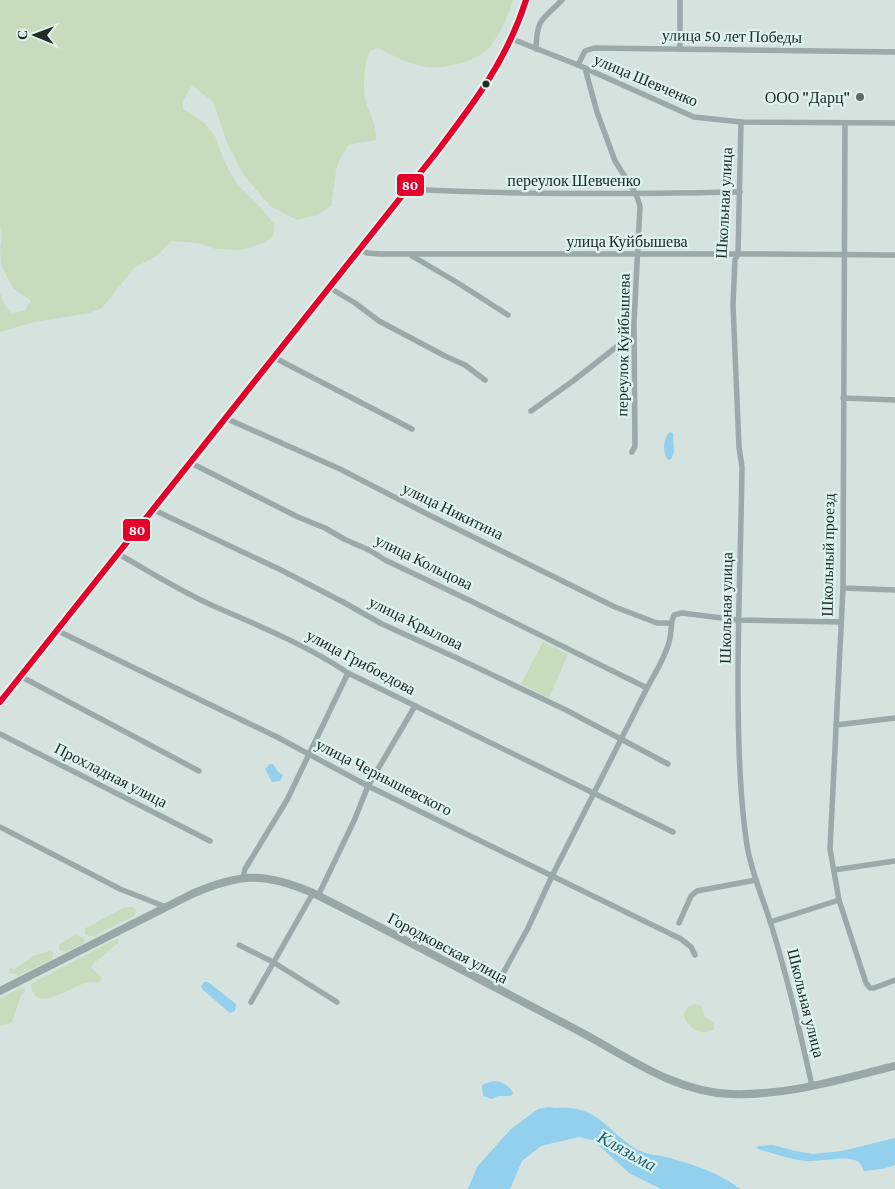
<svg xmlns="http://www.w3.org/2000/svg" width="895" height="1189" viewBox="0 0 895 1189" font-family="'Crimson Pro',serif">
	<style>
		.green { fill: #c9dbbd }
		.water { fill: #92d0ed }
		.lines { fill: none; stroke-linecap: round; stroke-linejoin: round }
		.minor { stroke: #9ba9a9; stroke-width: 5.5 }
		.tertiary { stroke: #9ba9a9; stroke-width: 7 }
		.secondary { stroke: #99a7a7; stroke-width: 8 }
		.bus-1-casing { stroke: #ddf4ee; stroke-width: 10 }
		.bus-1 { stroke: #e4002b; stroke-width: 6 }
		.bus-dot { fill: #222b28; stroke: #ddf4ee; stroke-width: 2 }
		.poi-dot { fill: #616b68; stroke: #ddf4ee; stroke-width: 2 }
		.labels { text-anchor: middle; dominant-baseline: central; stroke-width: 4.5; stroke-linejoin: round; paint-order: stroke }
		.street-label { font-size: 16px; fill: #222b28; stroke: #ddf4ee }
		.poi-label { font-size: 16px; fill: #222b28; stroke: #ddf4ee; text-anchor: end }
		.water-label { font-size: 18px; font-style: italic; fill: #1f5f7b; stroke: #ddf4ee }
		.line-badge { stroke: #ddf4ee; stroke-width: 2 }
		.badge-label { font-size: 14px; text-anchor: middle; font-weight: bold; fill: #fff }
	</style>
	<rect width="100%" height="100%" fill="#d5e2de"/>
	<g class="green">
		<path d="M0 0H513C508 17 500 34 489 48 477 61 445 69 428 67 410 65 394 56 378 48L370 51C364 62 362 90 366 102 370 115 377 126 376 140L348 145 337 165 331 206 317 215 297 220 270 206 243 174 226 140 213 102 192 85 183 101V109L204 123 215 136 225 163 237 184 264 211 274 224 273 236 264 243 241 250 216 249 198 243 171 241 158 255 134 268 102 308 89 313 34 322 0 332V293L5 306 12 313 25 310 31 301 13 288 1 265 0 249 2 237 0 227Z"/>
		<polygon points="543,642 568,654 549,698 521,684"/>
		<polygon points="125,907 132,907 136,910 134,916 94,936 89,936 85,934 85,929 86,928"/>
		<polygon points="75,935 84,938 85,942 66,952 59,949 59,945"/>
		<path d="M116 939 119 940 118 943 93 964 91 968 102 977 98 983C96 983 93 982 91 982 75 982 34 1018 31 984Z"/>
		<polygon points="50,951 53,953 53,957 50,960 19,975 10,973 9,969 11,968 15,969 33,956"/>
		<polygon points="20,988 25,989 25,992 21,995 12,1022 9,1024 0,1025 0,999"/>
		<path d="M695 1004 701 1006C703 1015 706 1018 714 1023V1030C700 1037 687 1028 684 1014L689 1006Z"/>
	</g>
	<g class="water">
		<path d="M669 432 673 433 674 452 671 459 668 460C662 451 663 441 669 432Z"/>
		<polygon points="270,764 273,764 278,772 283,775 280,781 272,782 265,769"/>
		<polygon points="204,982 208,982 236,1004 235,1011 230,1013 203,990 201,986"/>
		<path d="M494 1081C502 1081 510 1086 513 1093L511 1096H498L492 1099 483 1096 482 1086 484 1084Z"/>
		<path d="M549 1107C556 1109 562 1107 569 1108 575 1108 585 1111 591 1114 609 1124 621 1142 640 1151 649 1155 660 1155 670 1158 695 1165 720 1173 740 1189H661L629 1173 593 1140 579 1137 541 1146 522 1161 510 1189H468L477 1167 510 1130 538 1109Z"/>
		<path d="M895 1138V1165L882 1169 864 1171C862 1166 860 1161 854 1160 839 1156 823 1162 807 1161 791 1160 773 1153 757 1149L758 1146 773 1145 795 1151 813 1154 842 1151Z"/>
	</g>
	<g class="lines">
		<g class="minor">
			<polyline points="512,39 578,65 694,117 741,122 895,123"/>
			<path d="M536 49C537 17 542 21 562 0"/>
			<polyline points="680,49 680,0"/>
			<polyline points="578,65 585,51 594,48 895,52"/>
			<polyline points="585,68 597,112 615,161 636,194 640,206 634,322 635,446 632,452"/>
			<path d="M741 122 738 254 735 260 733 305 739 447 742 467C741 539 738 611 738 683 738 735 739 794 747 845 751 871 762 896 770 921 787 975 800 1031 812 1086"/>
			<polyline points="845,123 843,588 830,849 839,900 866,983 870,988 874,988 895,980"/>
			<path d="M408 189C519 195 629 194 740 192"/>
			<polyline points="360,249 367,253 379,254 768,254 895,255"/>
			<polyline points="412,256 458,283 508,315"/>
			<polyline points="330,288 355,303 379,321 445,356 465,365 485,380"/>
			<polyline points="275,358 412,429"/>
			<polyline points="843,398 895,400"/>
			<polyline points="531,411 573,381 629,337 633,326"/>
			<polyline points="225,418 340,469 431,516 615,607 657,623 671,623"/>
			<polyline points="189,462 298,517 325,528 344,539 371,551 385,560 473,602 647,688"/>
			<polyline points="152,509 281,570 343,602 382,624 459,659 566,710 668,764"/>
			<path d="M117 553C150 572 183 593 218 608 262 627 308 646 348 673L673 832"/>
			<polyline points="843,588 895,590"/>
			<polyline points="56,630 277,737 368,786 681,939 691,947 695,955"/>
			<polyline points="20,676 199,771"/>
			<polyline points="836,725 895,718"/>
			<polyline points="0,734 210,841"/>
			<polyline points="0,827 120,889 166,907"/>
			<polyline points="834,870 895,861"/>
			<polyline points="243,878 245,869 287,800 348,673"/>
			<polyline points="318,896 354,821 368,786 415,706"/>
			<polyline points="770,922 839,900"/>
			<polyline points="679,923 691,896 697,891 756,880"/>
			<polyline points="239,945 273,962 337,1002"/>
			<path d="M495 988 528 928 552 876 647 688C655 673 665 658 669 642 672 633 670 624 674 615L682 613 738 620 841 622"/>
			<polyline points="251,1002 313,893"/>
		</g>
		<path class="tertiary" d="M0 702 436 153C474 103 507 60 526 0"/>
		<path class="secondary" d="M0 991 192 894C240 873 264 872 313 893 401 937 488 984 575 1029 625 1055 673 1092 731 1094 787 1096 842 1079 895 1066"/>
		<defs>
			<path id="bus-1" d="M0 702 436 153C474 103 507 60 526 0"/>
		</defs>
		<use href="#bus-1" class="bus-1-casing"/>
		<use href="#bus-1" class="bus-1"/>
	</g>
	<circle class="bus-dot" cx="486" cy="84" r="4.5"/>
	<circle class="poi-dot" cx="860" cy="97" r="5"/>
	<g class="labels">
		<g class="street-label">
			<text transform="translate(732 36) rotate(1)">улица 50 лет Победы</text>
			<text transform="translate(646 80) rotate(23)">улица Шевченко</text>
			<text x="574" y="180">переулок Шевченко</text>
			<text transform="translate(724 203) rotate(-87)">Школьная улица</text>
			<text x="627" y="241">улица Куйбышева</text>
			<text transform="translate(623 345) rotate(-89)">переулок Куйбышева</text>
			<text transform="translate(453 511) rotate(26)">улица Никитина</text>
			<text transform="translate(828 555) rotate(-89)">Школьный проезд</text>
			<text transform="translate(424 562) rotate(26)">улица Кольцова</text>
			<text transform="translate(726 608) rotate(-89)">Школьная улица</text>
			<text transform="translate(416 623) rotate(26)">улица Крылова</text>
			<text transform="translate(361 662) rotate(28)">улица Грибоедова</text>
			<text transform="translate(111 775) rotate(27)">Прохладная улица</text>
			<text transform="translate(384 777) rotate(27)">улица Чернышевского</text>
			<text transform="translate(448 948) rotate(28)">Городковская улица</text>
			<text transform="translate(806 1003) rotate(76)">Школьная улица</text>
		</g>
		<g class="poi-label">
			<text x="850" y="97">ООО "Дарц"</text>
		</g>
		<g class="water-label">
			<text transform="translate(627 1151) rotate(29)">Клязьма</text>
		</g>
	</g>
	<g class="line-badge">
		<rect x="396" y="173" width="29" height="24" rx="5" fill="#e4002b"/>
		<rect x="122" y="518" width="29" height="24" rx="5" fill="#e4002b"/>
	</g>
	<g class="badge-label">
		<text x="410" y="190">80</text>
		<text x="137" y="535">80</text>
	</g>
	<g transform="translate(35 35) rotate(271)" stroke="#ddf4ee" stroke-width="4" paint-order="stroke">
	<path d="M0-4L9 19L0 12L-9 19Z" fill="#222b28"/>
	<text y="-8" font-size="14" font-weight="bold" text-anchor="middle" fill="#222b28">С</text>
	</g>
</svg>
